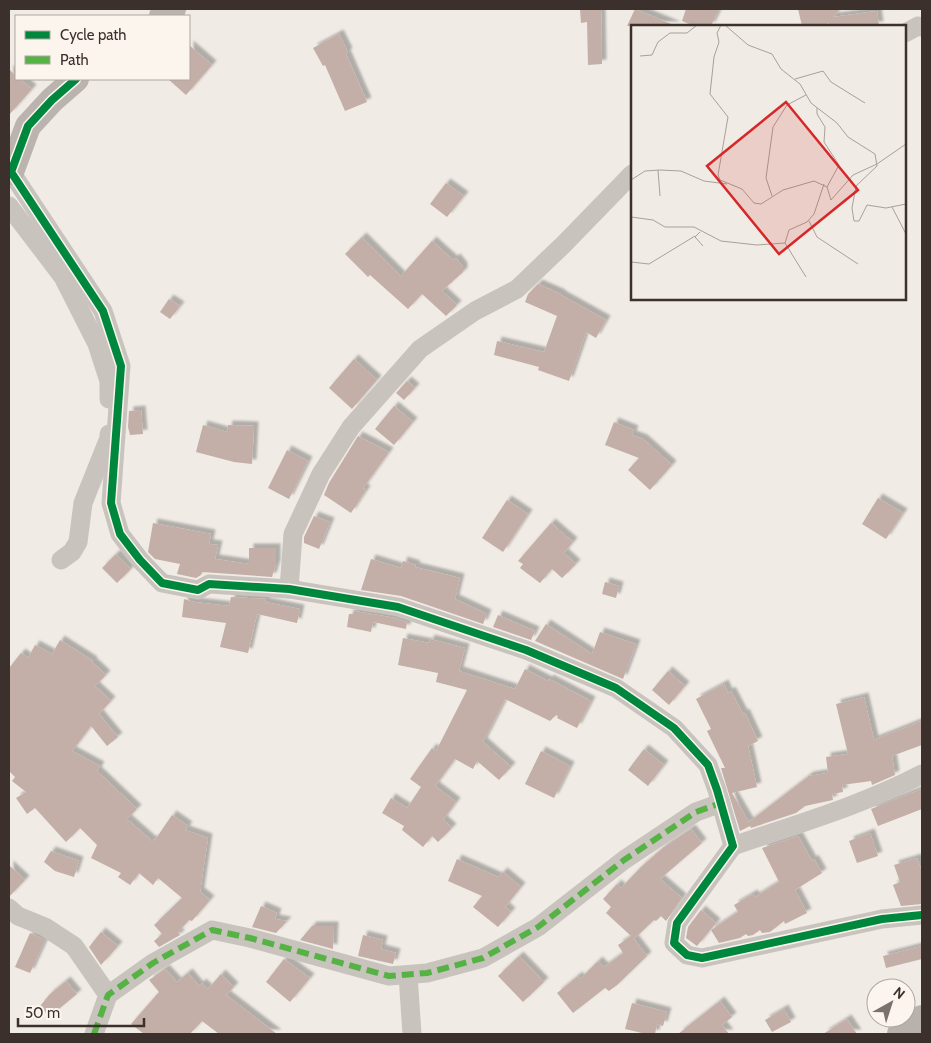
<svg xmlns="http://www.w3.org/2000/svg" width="931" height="1043" viewBox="0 0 931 1043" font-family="Cabin,sans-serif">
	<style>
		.building { fill: #c3afa7; filter: url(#shadow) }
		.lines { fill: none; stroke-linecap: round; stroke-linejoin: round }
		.street { stroke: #c9c3be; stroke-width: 19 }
		.secondary { stroke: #bab3ae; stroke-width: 26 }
		.primary { stroke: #b8b1ad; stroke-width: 28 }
		.quiet { stroke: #57b246; stroke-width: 6; stroke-dasharray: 12 6; stroke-linecap: butt }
		.cycleway-casing { stroke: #fbf5ee; stroke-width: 11 }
		.cycleway { stroke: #00873e; stroke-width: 8 }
		.inset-road { fill: none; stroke: #a8a09b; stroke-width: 1 }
		.view { fill: #d62828; fill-opacity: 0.15; stroke: #d62828; stroke-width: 2.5 }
		.inset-edge { fill: none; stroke: #3b302b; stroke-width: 2.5 }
	</style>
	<defs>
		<filter id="shadow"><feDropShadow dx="4.5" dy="-4.5" stdDeviation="1" flood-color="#0004"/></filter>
	</defs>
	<rect width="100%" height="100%" fill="#f0ebe5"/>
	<g class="building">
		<polygon points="580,9 601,9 602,64 588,65 587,22 581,23"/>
		<polygon points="635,9 676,26 627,26"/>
		<polygon points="686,9 719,9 711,26 694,26 682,21"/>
		<polygon points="798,9 840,9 833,17 877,11 879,26 829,26 828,23 825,26 802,26"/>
		<polygon points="339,34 348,52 346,54 367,102 345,111 325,65 323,66 313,48"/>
		<polygon points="189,45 212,65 186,95 168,79 189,79"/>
		<polygon points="9,69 16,76 16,79 20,79 32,89 9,115"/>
		<polygon points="446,183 464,196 447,217 430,204"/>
		<polygon points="362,237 401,276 432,241 453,260 456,258 463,267 463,272 442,291 457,305 446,316 422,294 408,309 370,275 368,277 345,254"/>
		<polygon points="538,284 561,294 561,295 606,320 596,338 586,332 569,381 538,370 539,367 494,355 497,341 544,352 557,316 525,302 528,294"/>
		<polygon points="169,299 180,306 170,319 160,312"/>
		<polygon points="354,359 377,380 352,409 329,388"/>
		<polygon points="407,381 415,388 404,400 396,393"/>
		<polygon points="394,406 413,422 394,445 375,429"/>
		<polygon points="141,410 143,434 130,435 128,427 129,411"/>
		<polygon points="614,422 634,430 632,435 643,439 672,465 650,490 628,470 639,458 605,445"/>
		<polygon points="203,425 227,432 228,425 254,426 252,464 234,462 196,452"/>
		<polygon points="358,436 389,452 363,488 366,490 351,513 324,495 329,483"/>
		<polygon points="287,450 308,461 289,499 268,488"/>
		<polygon points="878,498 903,513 886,539 862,524"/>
		<polygon points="507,500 528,514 503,552 482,538"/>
		<polygon points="314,516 330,522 319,549 304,543 304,537"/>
		<polygon points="153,523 211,534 209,544 218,545 215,559 249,564 249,548 276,548 276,564 272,577 202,572 201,575 196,578 177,574 180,564 155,559 148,552"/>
		<polygon points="551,523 573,542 564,553 576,564 562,578 552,569 540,583 520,568 523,564 518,561"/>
		<polygon points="116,554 131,569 117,583 102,568"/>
		<polygon points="371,559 401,568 403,561 416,565 415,567 460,578 455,599 487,614 483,624 401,596 361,590"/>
		<polygon points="605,582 619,586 616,598 602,594"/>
		<polygon points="231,597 266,599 265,602 300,609 297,623 257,614 248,653 220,647 226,623 182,617 184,599 194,602 229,606"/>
		<polygon points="354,611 395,618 407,622 406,629 373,622 371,632 347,627 349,614 353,614"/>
		<polygon points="498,615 535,631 531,640 493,627"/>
		<polygon points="546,624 592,654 600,632 636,644 623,679 535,641"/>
		<polygon points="403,638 429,643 430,639 465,648 459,671 515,689 525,669 548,681 549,679 591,701 577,728 557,718 558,716 556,715 550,721 505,699 483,742 511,767 499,780 477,761 473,769 455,759 435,786 456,802 443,820 452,828 438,842 432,836 423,847 402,830 404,826 382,813 391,798 407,808 421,787 410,779 432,748 436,751 467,690 436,682 438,673 398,665"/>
		<polygon points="60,640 93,661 92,662 106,675 95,686 111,701 99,714 118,737 107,746 91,726 72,751 100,766 97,771 137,809 127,819 152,841 154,839 155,840 172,815 188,826 185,830 208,838 200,892 210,900 192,921 189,920 178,932 180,935 159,947 154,941 162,934 154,925 182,898 158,878 153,885 139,873 130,885 118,877 121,873 91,858 97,845 80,828 66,842 35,808 27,814 16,798 26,792 12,781 15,777 9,771 9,668 21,653 28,658 35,645 52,654"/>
		<polygon points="668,671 685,686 669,705 652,690"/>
		<polygon points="724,684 728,693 731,691 743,714 745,713 758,741 748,746 757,787 732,793 749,822 809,776 828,773 826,757 848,754 836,704 864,697 874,740 922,721 922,745 892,756 895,775 872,785 871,781 842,785 843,792 832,794 833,800 805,806 796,813 751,828 750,826 740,831 721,768 725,768 707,731 711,729 696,699"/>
		<polygon points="644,749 664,765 648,786 628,770"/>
		<polygon points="541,751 570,766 554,798 525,784"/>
		<polygon points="922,789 922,809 878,826 871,809"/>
		<polygon points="691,829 702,843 660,879 682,898 666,921 661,916 656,921 654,920 634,939 647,956 617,985 609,991 605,988 573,1013 557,993 578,976 580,979 598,961 604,967 623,953 618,945 631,936 606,913 611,907 603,899 617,884 621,888 641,867 664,847"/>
		<polygon points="870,833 878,856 857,863 849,841"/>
		<polygon points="798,836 812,861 814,859 822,873 795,890 807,913 785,924 784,921 770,932 762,933 760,930 753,935 748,936 746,934 740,938 719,943 711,930 738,912 734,905 753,894 755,897 779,882 762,848"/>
		<polygon points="51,851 79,861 74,877 55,871 44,862"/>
		<polygon points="917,858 922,872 922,904 901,906 893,885 900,882 894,865"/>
		<polygon points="457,859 498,877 503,872 521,887 505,907 511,912 498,927 473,907 482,896 448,881"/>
		<polygon points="9,865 25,880 9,897"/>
		<polygon points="261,906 277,913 275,919 287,921 276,933 252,927"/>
		<polygon points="701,910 716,923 697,946 686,938 688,927"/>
		<polygon points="312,926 334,926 333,949 300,940"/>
		<polygon points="101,932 118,946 101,965 89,947"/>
		<polygon points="30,933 45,940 30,973 15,967"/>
		<polygon points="363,935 383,940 381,949 396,953 393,964 358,956"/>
		<polygon points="922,946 922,959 886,968 883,956"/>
		<polygon points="519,956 544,982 523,1002 498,976"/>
		<polygon points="284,959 310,978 290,1002 266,982"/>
		<polygon points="165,969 177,982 188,973 199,986 202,983 208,989 221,974 234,987 226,995 277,1034 219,1034 202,1021 190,1034 144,1034 131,1024 159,992 149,980"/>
		<polygon points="66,981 77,994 49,1017 40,1006 50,994"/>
		<polygon points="720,1001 732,1017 722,1025 729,1034 678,1034"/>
		<polygon points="632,1003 667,1012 663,1026 657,1024 655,1034 646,1034 625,1029"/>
		<polygon points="784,1009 791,1022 772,1032 765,1020"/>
		<polygon points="847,1019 857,1034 823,1034"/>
	</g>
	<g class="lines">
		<g class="street">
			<polyline points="905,33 918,26 922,27"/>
			<polyline points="11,172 103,311 121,366 111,503 120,534 140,560 162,583 198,590 209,584 289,589 398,607 526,650 616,688 674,728 708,765 717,790 733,846 677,923 674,943 687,955 702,958 882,919 922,915"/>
			<polyline points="9,206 63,277 97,344 109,381 109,399"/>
			<polyline points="61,560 72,552 78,542 83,503 109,438 109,434"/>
			<polyline points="289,589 293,534 321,474 351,427 420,349 475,311 517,289 564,244 632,174"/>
			<path d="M733 846C797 824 863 805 922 774"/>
			<polyline points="9,908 18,916 45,927 74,946 108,995"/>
			<polyline points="408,975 412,1034"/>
			<polyline points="94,1034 108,995 153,963 212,930 250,938 389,976 427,973 483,958 538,927 624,860 696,812 721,803"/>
		</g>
		<g class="secondary">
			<polyline points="162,16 173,9"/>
			<polyline points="11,172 28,126 52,100 76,79"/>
		</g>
		<polyline class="primary" points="901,1034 922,1019"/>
		<polyline class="quiet" points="94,1034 108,995 153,963 212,930 250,938 389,976 427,973 483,958 538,927 624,860 696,812 721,803"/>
		<defs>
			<polyline id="cycleway" points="76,79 52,100 28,126 11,172 103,311 121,366 111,503 120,534 140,560 162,583 198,590 209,584 289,589 398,607 526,650 616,688 674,728 708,765 717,790 733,846 677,923 674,943 687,955 702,958 882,919 922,915"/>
		</defs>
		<use href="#cycleway" class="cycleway-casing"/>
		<use href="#cycleway" class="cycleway"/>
	</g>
	<g transform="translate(631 25)">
		<rect width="275" height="275" fill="#f0ebe5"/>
		<path class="inset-road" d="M90 0 86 8 88 17 83 32 79 69 97 92 87 150 89 155 111 164 123 178 130 179 152 165 183 156 196 162 200 175 222 150 246 139 275 119M94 0 117 20 141 29 150 44 169 59 180 78 206 98 217 112 244 129 246 141 225 161 221 183 223 196H228L236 180 255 183 275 179M9 31 21 30 27 17 39 8H56L66 0M164 54 192 46 200 57 234 78M186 83V89L194 102 193 117 208 140 196 162M27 145 29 171M0 155 14 146 29 145 50 146 73 156 96 159M141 171 135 153 142 102 156 80 175 70M261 182 275 209M0 192 22 195 34 202H63L90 216 126 220 154 218M178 196 186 212 227 239M69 207 64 212 72 221M0 237 18 239 64 211M175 252 154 218 158 205 176 197 183 189 193 159"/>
		<path class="view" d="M155 77 227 165 148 229 76 141Z"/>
		<rect width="275" height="275" class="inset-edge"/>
	</g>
	<rect width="931" height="1043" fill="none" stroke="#3b302b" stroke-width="20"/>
	<rect x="15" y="15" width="175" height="65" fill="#fbf5ee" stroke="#aea6a0"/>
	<rect x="25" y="31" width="25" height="8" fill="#00873e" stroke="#aea6a0"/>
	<text x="60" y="40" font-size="15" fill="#3b302b">Cycle path</text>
	<rect x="25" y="56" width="25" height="8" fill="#57b246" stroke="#aea6a0"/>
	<text x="60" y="65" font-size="15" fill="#3b302b">Path</text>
	<g transform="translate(891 1003) rotate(39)"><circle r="24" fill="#fbf5ee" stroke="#aea6a0"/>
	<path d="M0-4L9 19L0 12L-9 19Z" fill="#7a716c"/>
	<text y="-8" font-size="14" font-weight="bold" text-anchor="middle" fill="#3b302b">N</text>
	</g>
	<path d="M18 1018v8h126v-8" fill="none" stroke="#3b302b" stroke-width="2.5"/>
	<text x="25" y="1018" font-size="15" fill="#3b302b" stroke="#fbf5ee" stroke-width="4" paint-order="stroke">50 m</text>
</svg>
